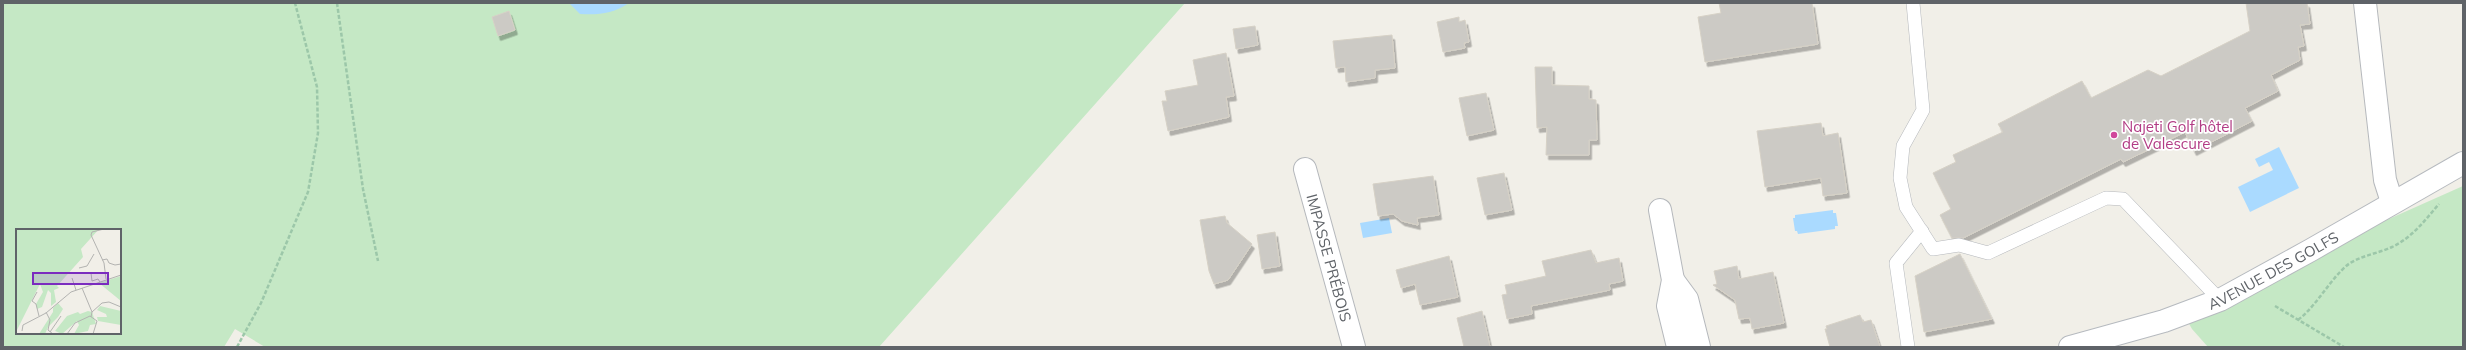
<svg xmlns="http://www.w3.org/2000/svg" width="2466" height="350" viewBox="0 0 2466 350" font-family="Mulish,sans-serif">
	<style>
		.green { fill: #c5e8c5; fill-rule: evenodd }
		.water { fill: #aadaff }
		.building { fill: #cccac5; stroke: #d6d1c6; filter: url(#shadow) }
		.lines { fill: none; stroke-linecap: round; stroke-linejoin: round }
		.lane-casing { stroke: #b5b8bc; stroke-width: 14 }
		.street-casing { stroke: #b5b8bc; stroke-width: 24 }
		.secondary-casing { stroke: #b6babf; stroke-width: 24 }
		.path { stroke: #9cc7a9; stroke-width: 2.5; stroke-dasharray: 4 2; stroke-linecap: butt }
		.lane { stroke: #fff; stroke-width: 13 }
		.street { stroke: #fff; stroke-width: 22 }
		.secondary { stroke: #fff; stroke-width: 22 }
		.hotel-dot { fill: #d1479c; stroke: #fff; stroke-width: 1.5 }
		.labels { text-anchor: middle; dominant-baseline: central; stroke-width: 3.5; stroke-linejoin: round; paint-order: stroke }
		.hotel-label { font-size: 15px; fill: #b23c85; stroke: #fff; text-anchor: start }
		.street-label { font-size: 15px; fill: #5f6368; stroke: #fff }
		.inset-road { fill: none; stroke: #b3b3b1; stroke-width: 1 }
		.view { fill: #7b2cbf; fill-opacity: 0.15; stroke: #7b2cbf; stroke-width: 2 }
		.inset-edge { fill: none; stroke: #5f6368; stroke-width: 2 }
	</style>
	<defs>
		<filter id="shadow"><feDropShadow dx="2.5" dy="4.5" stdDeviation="0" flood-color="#0004"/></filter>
	</defs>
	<rect width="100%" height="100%" fill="#f1efe8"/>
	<g class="green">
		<path d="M3 3H1185L879 347H265L235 329 224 347H3ZM17 230H120V333H17Z"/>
		<polygon points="2463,186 2463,347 2208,347 2192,329 2182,311"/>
	</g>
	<g class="water">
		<path d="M569 3H629C613 14 598 15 580 14Z"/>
		<polygon points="2279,147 2299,188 2250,212 2238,187 2273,170 2269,162 2259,167 2255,159"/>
		<polygon points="1833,210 1833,213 1836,213 1838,226 1835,226 1835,229 1798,234 1797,231 1795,231 1793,218 1795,218 1795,215"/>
		<polygon points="1389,218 1392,233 1363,238 1360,223"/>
	</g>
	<g class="building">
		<polygon points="1719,3 1812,3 1818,44 1705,62 1698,17 1721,13"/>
		<polygon points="2246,3 2307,3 2310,24 2300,25 2304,46 2298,47 2300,60 2271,75 2278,91 2245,108 2252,121 2194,151 2185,132 2123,162 2121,159 1963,238 1952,238 1940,215 1951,209 1933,173 1956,162 1953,155 2003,132 1998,124 2082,81 2091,98 2148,70 2161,76 2250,31"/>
		<polygon points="509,11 515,30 498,36 492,17"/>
		<polygon points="1459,17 1459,22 1465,20 1469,42 1464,43 1465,48 1443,52 1437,22"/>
		<polygon points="1255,26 1258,45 1236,49 1233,29"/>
		<polygon points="1392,35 1395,68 1375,70 1375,78 1346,82 1345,67 1336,68 1333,41"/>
		<polygon points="1226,53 1234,96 1226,97 1229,117 1168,131 1162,101 1167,101 1165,91 1198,85 1193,60"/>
		<polygon points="1535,67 1552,67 1552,85 1589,86 1589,99 1596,100 1597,140 1589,140 1589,155 1546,155 1547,127 1537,128"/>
		<polygon points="1486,93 1494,130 1467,136 1459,98"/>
		<polygon points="1821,123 1823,136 1838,133 1847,193 1823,196 1821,178 1765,187 1757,131"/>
		<polygon points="1504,173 1512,210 1485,215 1477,178"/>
		<polygon points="1433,176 1439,215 1417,218 1418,225 1402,221 1393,214 1378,216 1373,184"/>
		<polygon points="1225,216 1227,223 1252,244 1228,280 1214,284 1209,271 1200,220"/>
		<polygon points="1275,232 1280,266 1262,269 1257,235"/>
		<polygon points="1591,250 1596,263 1619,258 1623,281 1609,284 1610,290 1531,306 1532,314 1507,319 1502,295 1507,294 1505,285 1546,276 1542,261"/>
		<polygon points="1960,254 1992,319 1924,332 1915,276"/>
		<polygon points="1449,256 1458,297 1420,305 1415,284 1401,288 1396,270"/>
		<polygon points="1737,266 1739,279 1773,272 1784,323 1752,329 1750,318 1739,319 1735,300 1713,285 1717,284 1714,271"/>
		<polygon points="1482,311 1490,347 1464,347 1457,318"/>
		<polygon points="1860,315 1863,322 1871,320 1880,347 1830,347 1825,329 1827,329 1826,326"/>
	</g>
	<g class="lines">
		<defs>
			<g id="lane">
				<polyline points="1913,3 1923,110 1903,146 1900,178 1906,207 1933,249 1959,245 1988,253 2106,198 2123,199 2220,300"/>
				<polyline points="1908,347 1896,263 1922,231"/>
			</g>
			<g id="street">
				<polyline points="2365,3 2385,180 2392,202"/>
				<path id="s1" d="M1305 169 1354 347"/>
				<polyline points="1660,210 1673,280 1668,306 1678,347"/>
				<polyline points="1673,280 1687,299 1699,347"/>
			</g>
			<g id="secondary">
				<path id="s2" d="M2070 347 2164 321 2220 300 2311 250 2463 163"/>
			</g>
		</defs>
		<use href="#lane" class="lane-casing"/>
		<use href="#street" class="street-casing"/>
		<use href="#secondary" class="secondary-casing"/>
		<g class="path">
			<polyline points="337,3 363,189 378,261"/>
			<polyline points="2275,306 2344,347"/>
			<path d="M2298 320C2317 305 2327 284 2345 267 2357 256 2377 254 2392 247 2413 237 2425 220 2439 204"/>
			<polyline points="237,347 261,303 308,192 318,133 317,87 295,3"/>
		</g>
		<use href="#lane" class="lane"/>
		<use href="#street" class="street"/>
		<use href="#secondary" class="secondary"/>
	</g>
	<circle class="hotel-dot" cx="2114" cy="135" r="4"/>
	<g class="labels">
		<g class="hotel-label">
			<text x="2122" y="126">Najeti Golf hôtel<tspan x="2122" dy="17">de Valescure</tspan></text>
		</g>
		<g class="street-label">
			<text stroke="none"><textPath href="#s1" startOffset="92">IMPASSE PRÉBOIS</textPath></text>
			<text stroke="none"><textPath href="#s2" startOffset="218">AVENUE DES GOLFS</textPath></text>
		</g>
	</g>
	<g transform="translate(16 229)">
		<rect width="105" height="105" fill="#f1efe8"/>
		<path d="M0 0H83L65 20 67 28 41 57 43 59 38 61 40 73 35 77V64L32 61 26 78 21 80 20 75 27 63 24 55 0 103ZM105 47V72L83 54ZM42 74 47 80 42 88 32 98 29 105H23L37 83V79ZM84 77 105 82V96L82 92 81 88H91L90 85 81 81ZM72 82 76 83 80 95 74 96 72 102 58 105 63 96 61 92 46 105 37 101 39 102 51 87 62 83 64 85Z" fill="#c5e8c5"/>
		<path class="inset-road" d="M88 0 76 3 75 6 88 34 90 50M86 31 91 30 93 34 99 36 105 35M63 39 71 37 78 25M75 44 76 52 82 50 84 53M56 49 60 61M66 59 76 83M21 63 16 72 20 75 23 87M30 83 34 91 32 101 37 105M75 88 76 83 86 74 93 73 105 78M6 102 7 96 30 84 55 63 105 46M34 103 45 87M51 105 59 94 74 87 81 92 77 105"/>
		<path class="view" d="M17 44H92V55H17Z"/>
		<rect width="105" height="105" class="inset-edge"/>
	</g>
	<rect width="2466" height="350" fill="none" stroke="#5f6368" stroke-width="8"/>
</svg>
